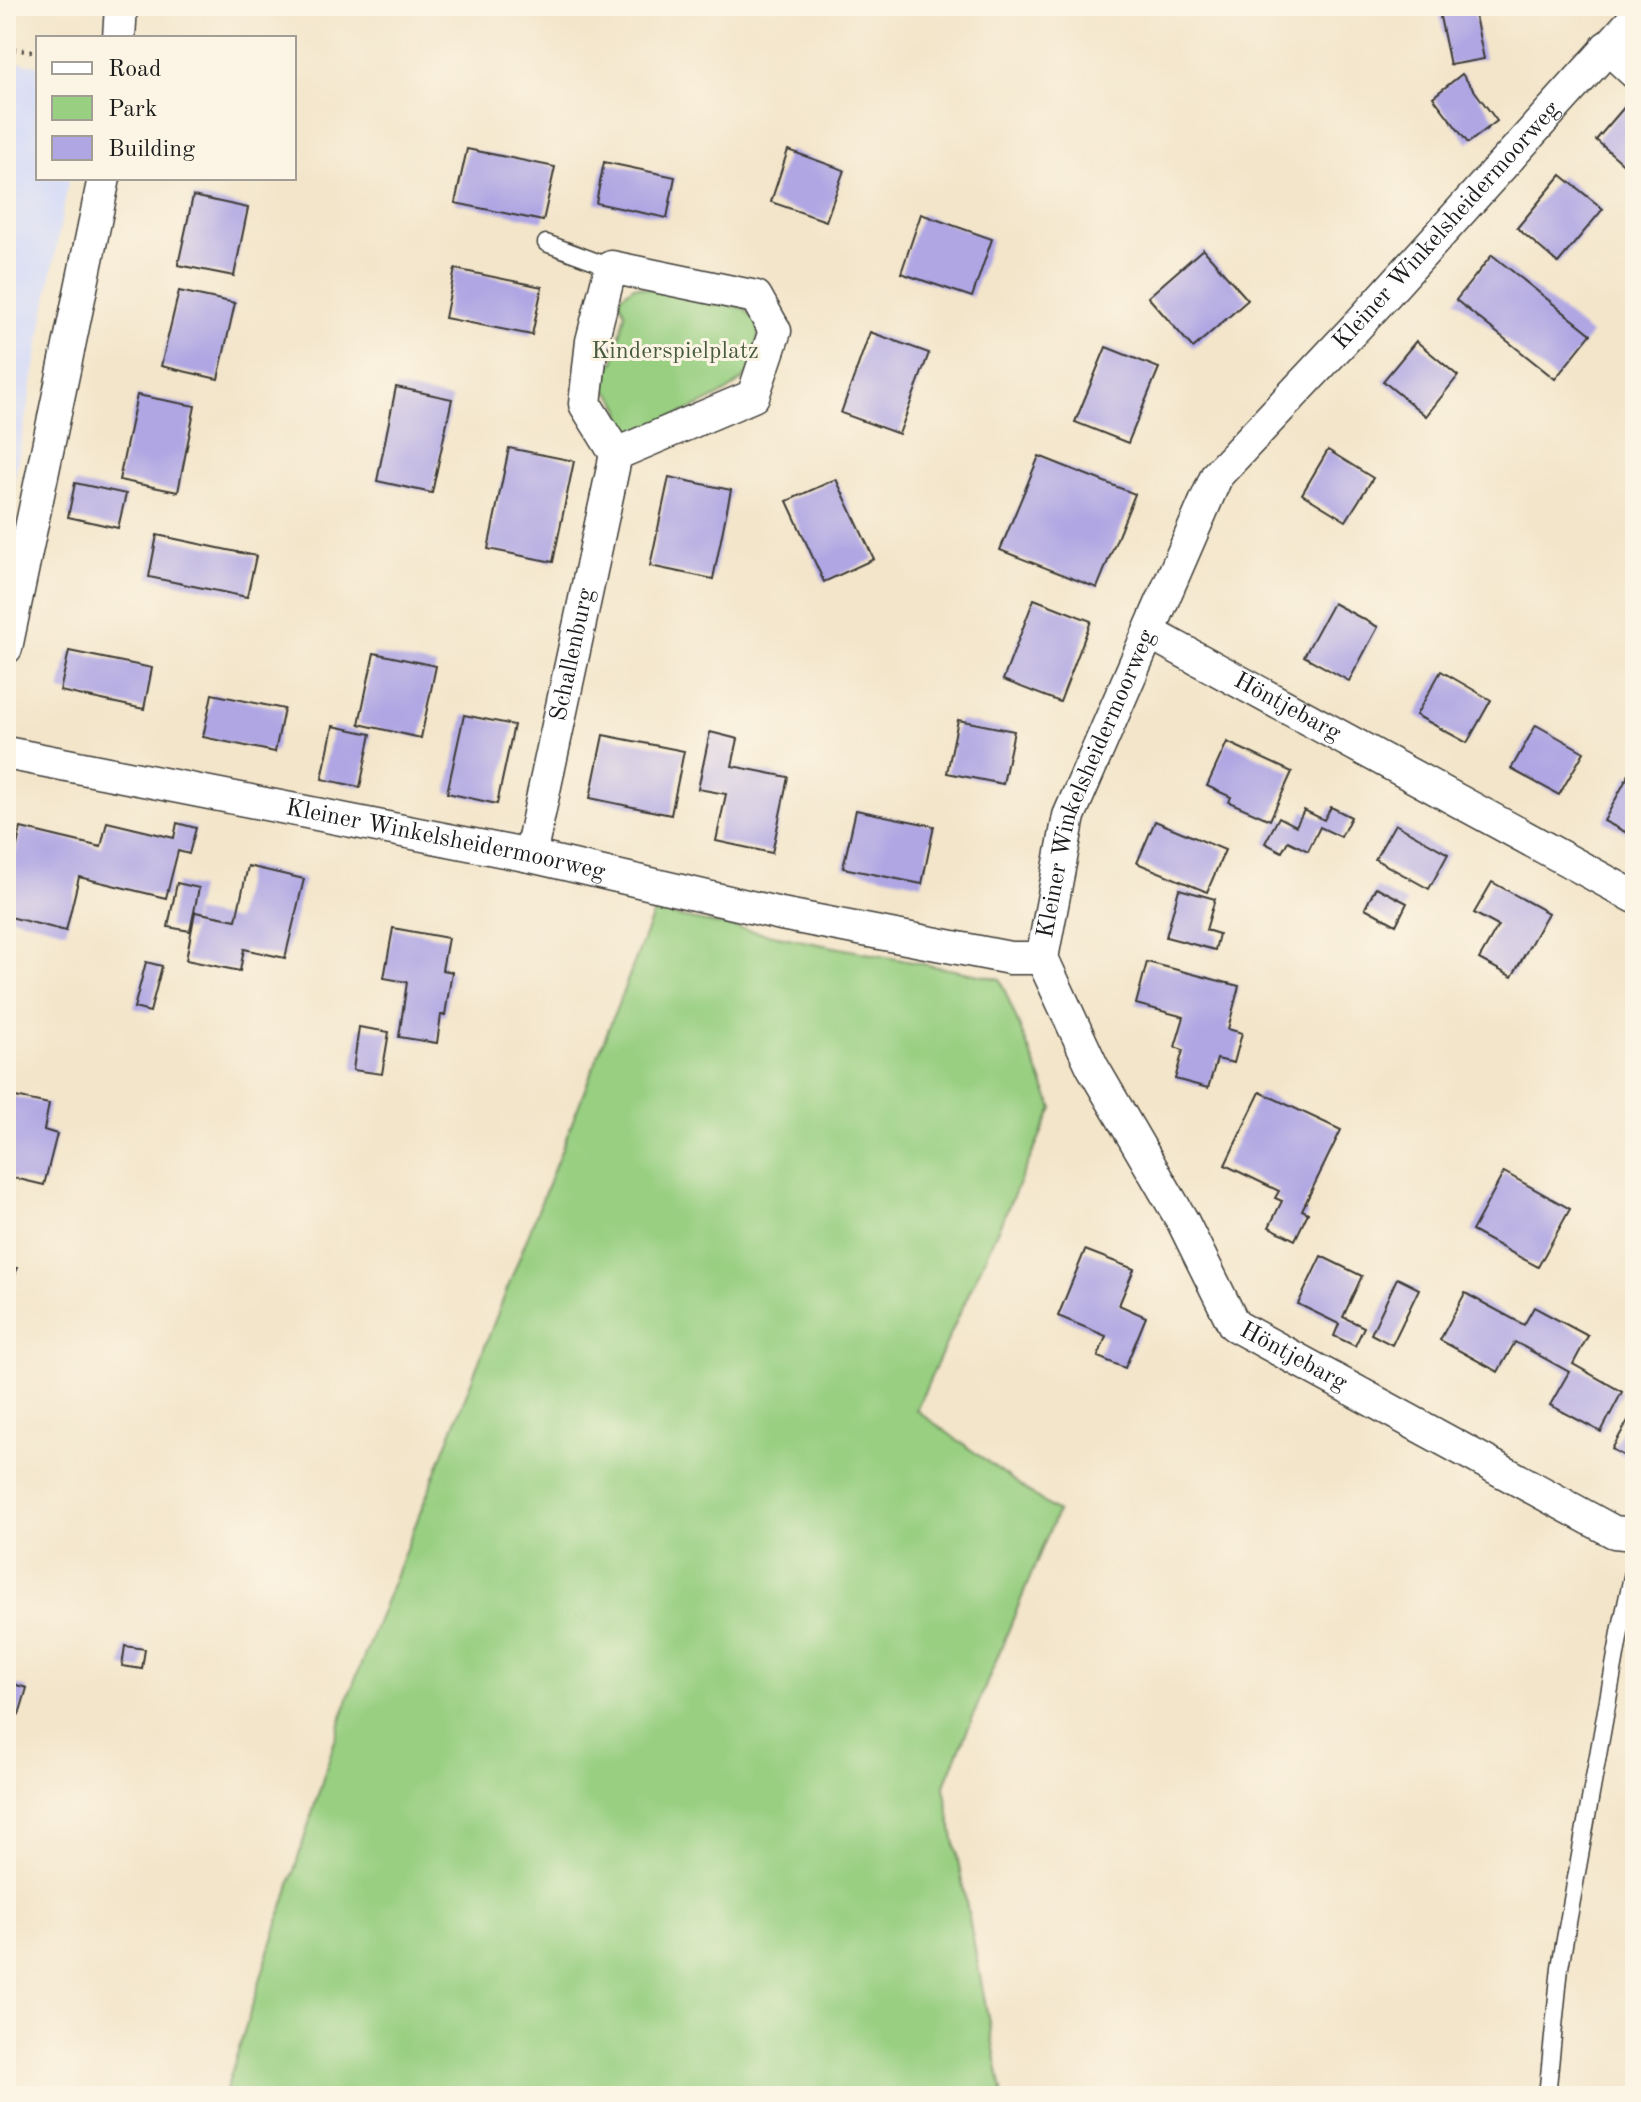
<svg xmlns="http://www.w3.org/2000/svg" width="1641" height="2102" viewBox="0 0 1641 2102" font-family="'Old Standard TT',serif">
	<style>
		.built { fill: #d2d9f9 }
		.green { fill: #98cf81; stroke: #5a764e; stroke-width: 2 }
		.building { fill: #afa6e3 }
		.lines { fill: none; stroke-linecap: round; stroke-linejoin: round }
		.lane-casing { stroke: #3c3a36; stroke-width: 19 }
		.street-casing { stroke: #3c3a36; stroke-width: 35 }
		.path { stroke: #3c3a36; stroke-width: 5; stroke-dasharray: 2 6; stroke-linecap: butt }
		.lane { stroke: #fff; stroke-width: 16 }
		.street { stroke: #fff; stroke-width: 32 }
		.labels { text-anchor: middle; dominant-baseline: central; stroke-width: 6; stroke-linejoin: round; paint-order: stroke }
		.street-label { font-size: 24px; fill: #1c1c1c; stroke: #fcf5e5 }
		.park-label { font-size: 24px; fill: #475b3f; stroke: #fcf5e5 }
	</style>
	<rect width="100%" height="100%" fill="#fcf5e5"/>
	<filter id="ink" filterUnits="userSpaceOnUse"><feTurbulence type="fractalNoise" baseFrequency=".0125" numOctaves="2"/><feDisplacementMap in="SourceGraphic" scale="16" xChannelSelector="R" yChannelSelector="G"/><feConvolveMatrix kernelMatrix="1 2 1 2 8 2 1 2 1" color-interpolation-filters="sRGB"/></filter>
	<filter id="wash" filterUnits="userSpaceOnUse"><feTurbulence type="fractalNoise" baseFrequency=".006" numOctaves="4" result="noise"/><feDisplacementMap in="SourceGraphic" scale="32" xChannelSelector="R" yChannelSelector="G"/><feGaussianBlur stdDeviation="1.8" result="paint"/><feColorMatrix in="noise" values="0 0 0 0 0 0 0 0 0 0 0 0 0 0 0 0 0 1.4 0 .05"/><feComposite in="paint" operator="in"/></filter>
	<g filter="url(#wash)">
		<rect width="100%" height="100%" fill="#f3e5ca"/>
		<polygon class="built" points="6,61 38,65 38,178 69,178 6,526"/>
		<g class="green">
			<path d="M634 286 744 308 760 325C757 339 756 361 748 373 731 398 652 425 622 436 625 414 620 399 601 386V369L614 362 625 313 618 298Z"/>
			<polygon points="654,912 1000,979 1053,1108 916,1410 1057,1512 944,1787 1003,2096 224,2096 349,1695"/>
		</g>
		<g id="blocks">
			<g class="building">
				<polygon points="1441,6 1473,6 1484,59 1450,65 1438,7"/>
				<polygon points="1462,74 1497,121 1468,143 1433,97"/>
				<polygon points="1627,104 1635,111 1635,174 1596,140"/>
				<polygon points="467,149 555,167 543,221 455,203"/>
				<polygon points="788,150 844,170 826,221 771,202"/>
				<polygon points="604,162 675,177 667,218 596,203"/>
				<polygon points="1561,175 1603,209 1558,263 1517,228"/>
				<polygon points="193,196 248,208 234,276 178,265"/>
				<polygon points="921,214 992,239 972,297 901,273"/>
				<polygon points="1203,249 1248,300 1193,348 1148,297"/>
				<polygon points="1492,255 1591,334 1555,379 1456,300"/>
				<polygon points="455,269 542,287 532,335 445,318"/>
				<polygon points="179,291 235,303 218,379 161,366"/>
				<polygon points="870,332 929,353 899,434 841,413"/>
				<polygon points="1416,341 1458,376 1426,416 1383,381"/>
				<polygon points="1106,347 1159,368 1128,443 1075,422"/>
				<polygon points="396,387 452,399 432,493 377,481"/>
				<polygon points="137,395 195,406 178,492 119,480"/>
				<polygon points="509,448 574,461 553,562 488,549"/>
				<polygon points="1328,450 1373,478 1346,521 1302,494"/>
				<polygon points="1039,456 1135,494 1097,588 1000,550"/>
				<polygon points="669,477 731,490 713,579 650,566"/>
				<polygon points="836,479 874,559 824,582 787,501"/>
				<polygon points="75,483 126,494 118,528 68,517"/>
				<polygon points="157,535 256,556 247,597 149,577"/>
				<polygon points="1034,599 1091,621 1060,702 1003,680"/>
				<polygon points="1333,603 1378,627 1349,681 1304,656"/>
				<polygon points="69,651 152,668 144,709 60,691"/>
				<polygon points="374,653 436,666 421,738 359,724"/>
				<polygon points="1441,671 1491,700 1467,743 1416,715"/>
				<polygon points="212,694 284,709 275,752 203,737"/>
				<polygon points="464,715 514,725 497,804 447,793"/>
				<polygon points="958,720 1014,731 1003,784 947,773"/>
				<polygon points="1536,725 1584,752 1559,795 1511,769"/>
				<polygon points="333,726 371,734 360,787 322,779"/>
				<polygon points="710,732 738,739 732,766 788,777 772,853 716,841 726,794 698,789"/>
				<polygon points="603,735 684,751 671,815 590,798"/>
				<polygon points="1227,742 1292,772 1270,820 1229,802 1231,797 1207,786"/>
				<polygon points="1629,774 1635,777 1635,837 1604,821"/>
				<polygon points="1331,807 1351,817 1341,837 1320,827 1308,851 1288,841 1282,852 1265,843 1279,817 1296,826 1304,810 1324,820"/>
				<polygon points="856,810 934,826 922,884 843,868"/>
				<polygon points="1155,821 1225,850 1207,892 1137,863"/>
				<polygon points="107,822 174,838 177,823 196,828 189,854 178,851 166,898 79,877 66,931 6,916 6,893 21,828 101,847"/>
				<polygon points="1395,824 1448,854 1429,889 1375,859"/>
				<polygon points="248,866 304,879 285,958 244,949 240,971 186,960 195,912 236,920"/>
				<polygon points="1492,882 1548,913 1512,977 1479,959 1498,926 1474,913"/>
				<polygon points="177,883 199,888 190,931 168,927"/>
				<polygon points="1376,887 1407,903 1396,925 1365,908"/>
				<polygon points="1179,889 1215,899 1206,930 1219,934 1215,950 1166,937"/>
				<polygon points="393,928 448,938 442,970 452,972 445,1015 441,1015 437,1043 399,1037 407,982 384,978"/>
				<polygon points="146,962 162,966 150,1012 134,1008"/>
				<polygon points="1147,962 1239,986 1228,1029 1242,1033 1234,1063 1217,1059 1208,1088 1175,1079 1183,1050 1175,1047 1184,1017 1136,1004"/>
				<polygon points="359,1027 389,1032 382,1074 353,1070"/>
				<polygon points="1260,1092 1341,1130 1302,1210 1308,1213 1295,1240 1269,1227 1282,1201 1275,1198 1279,1191 1225,1165"/>
				<polygon points="6,1095 49,1104 44,1130 57,1134 44,1185 6,1176"/>
				<polygon points="1504,1172 1570,1209 1538,1267 1472,1231"/>
				<polygon points="1085,1250 1134,1269 1119,1305 1146,1317 1125,1368 1098,1357 1106,1336 1058,1316"/>
				<polygon points="6,1252 13,1254 10,1267 17,1268 7,1305"/>
				<polygon points="1321,1256 1362,1276 1343,1317 1364,1327 1355,1346 1334,1336 1339,1324 1298,1304"/>
				<polygon points="1397,1278 1419,1289 1392,1345 1371,1334"/>
				<polygon points="1465,1293 1524,1325 1534,1307 1588,1336 1573,1364 1622,1392 1601,1432 1550,1405 1569,1372 1515,1342 1498,1372 1440,1340"/>
				<polygon points="1635,1408 1635,1462 1612,1449"/>
				<polygon points="125,1646 145,1649 142,1669 122,1666"/>
				<polygon points="6,1682 27,1688 19,1715 6,1711"/>
			</g>
		</g>
	</g>
	<g filter="url(#ink)">
		<use href="#blocks" fill-opacity="0" stroke="#3c3a36" stroke-width="2"/>
		<g class="lines">
			<defs>
				<g id="lane">
					<polyline points="546,243 611,267"/>
					<polyline points="1547,2096 1560,1967 1621,1627 1635,1563"/>
				</g>
				<g id="street">
					<polyline points="119,38 121,6"/>
					<polyline points="1607,47 1635,73"/>
					<path id="s1" d="M1150 633 1635 897"/>
					<polyline points="6,648 104,178"/>
					<path id="s2" d="M6 753 530 856 781 914 1010 958H1042L1069 816 1217 475 1357 326 1635 18"/>
					<path id="s3" d="M530 856 616 454 753 396 775 331 756 297 611 267 592 341 585 404 616 454"/>
					<path id="s4" d="M1042 958 1092 1066 1183 1222 1234 1325 1614 1532 1635 1534"/>
				</g>
			</defs>
			<use href="#lane" class="lane-casing"/>
			<use href="#street" class="street-casing"/>
			<polyline class="path" points="6,48 38,52"/>
			<use href="#lane" class="lane"/>
			<use href="#street" class="street"/>
		</g>
	</g>
	<g class="labels">
		<g class="street-label">
			<text stroke="none"><textPath href="#s2" startOffset="1912">Kleiner Winkelsheidermoorweg</textPath></text>
			<text stroke="none"><textPath href="#s3" startOffset="206">Schallenburg</textPath></text>
			<text stroke="none"><textPath href="#s1" startOffset="156">Höntjebarg</textPath></text>
			<text stroke="none"><textPath href="#s2" startOffset="1240">Kleiner Winkelsheidermoorweg</textPath></text>
			<text stroke="none"><textPath href="#s2" startOffset="448">Kleiner Winkelsheidermoorweg</textPath></text>
			<text stroke="none"><textPath href="#s4" startOffset="482">Höntjebarg</textPath></text>
		</g>
		<g class="park-label">
			<text x="675" y="352">Kinderspielplatz</text>
		</g>
	</g>
	<rect width="1641" height="2102" fill="none" stroke="#fcf5e5" stroke-width="32"/>
	<rect x="36" y="36" width="260" height="144" fill="#fcf5e5" stroke="#a29e95" stroke-width="2"/>
	<rect x="52" y="62" width="40" height="12" fill="#ffffff" stroke="#a29e95" stroke-width="2"/>
	<text x="108" y="76" font-size="24" fill="#1c1c1c">Road</text>
	<rect x="52" y="96" width="40" height="24" fill="#98cf81" stroke="#a29e95" stroke-width="2"/>
	<text x="108" y="116" font-size="24" fill="#1c1c1c">Park</text>
	<rect x="52" y="136" width="40" height="24" fill="#afa6e3" stroke="#a29e95" stroke-width="2"/>
	<text x="108" y="156" font-size="24" fill="#1c1c1c">Building</text>
</svg>
